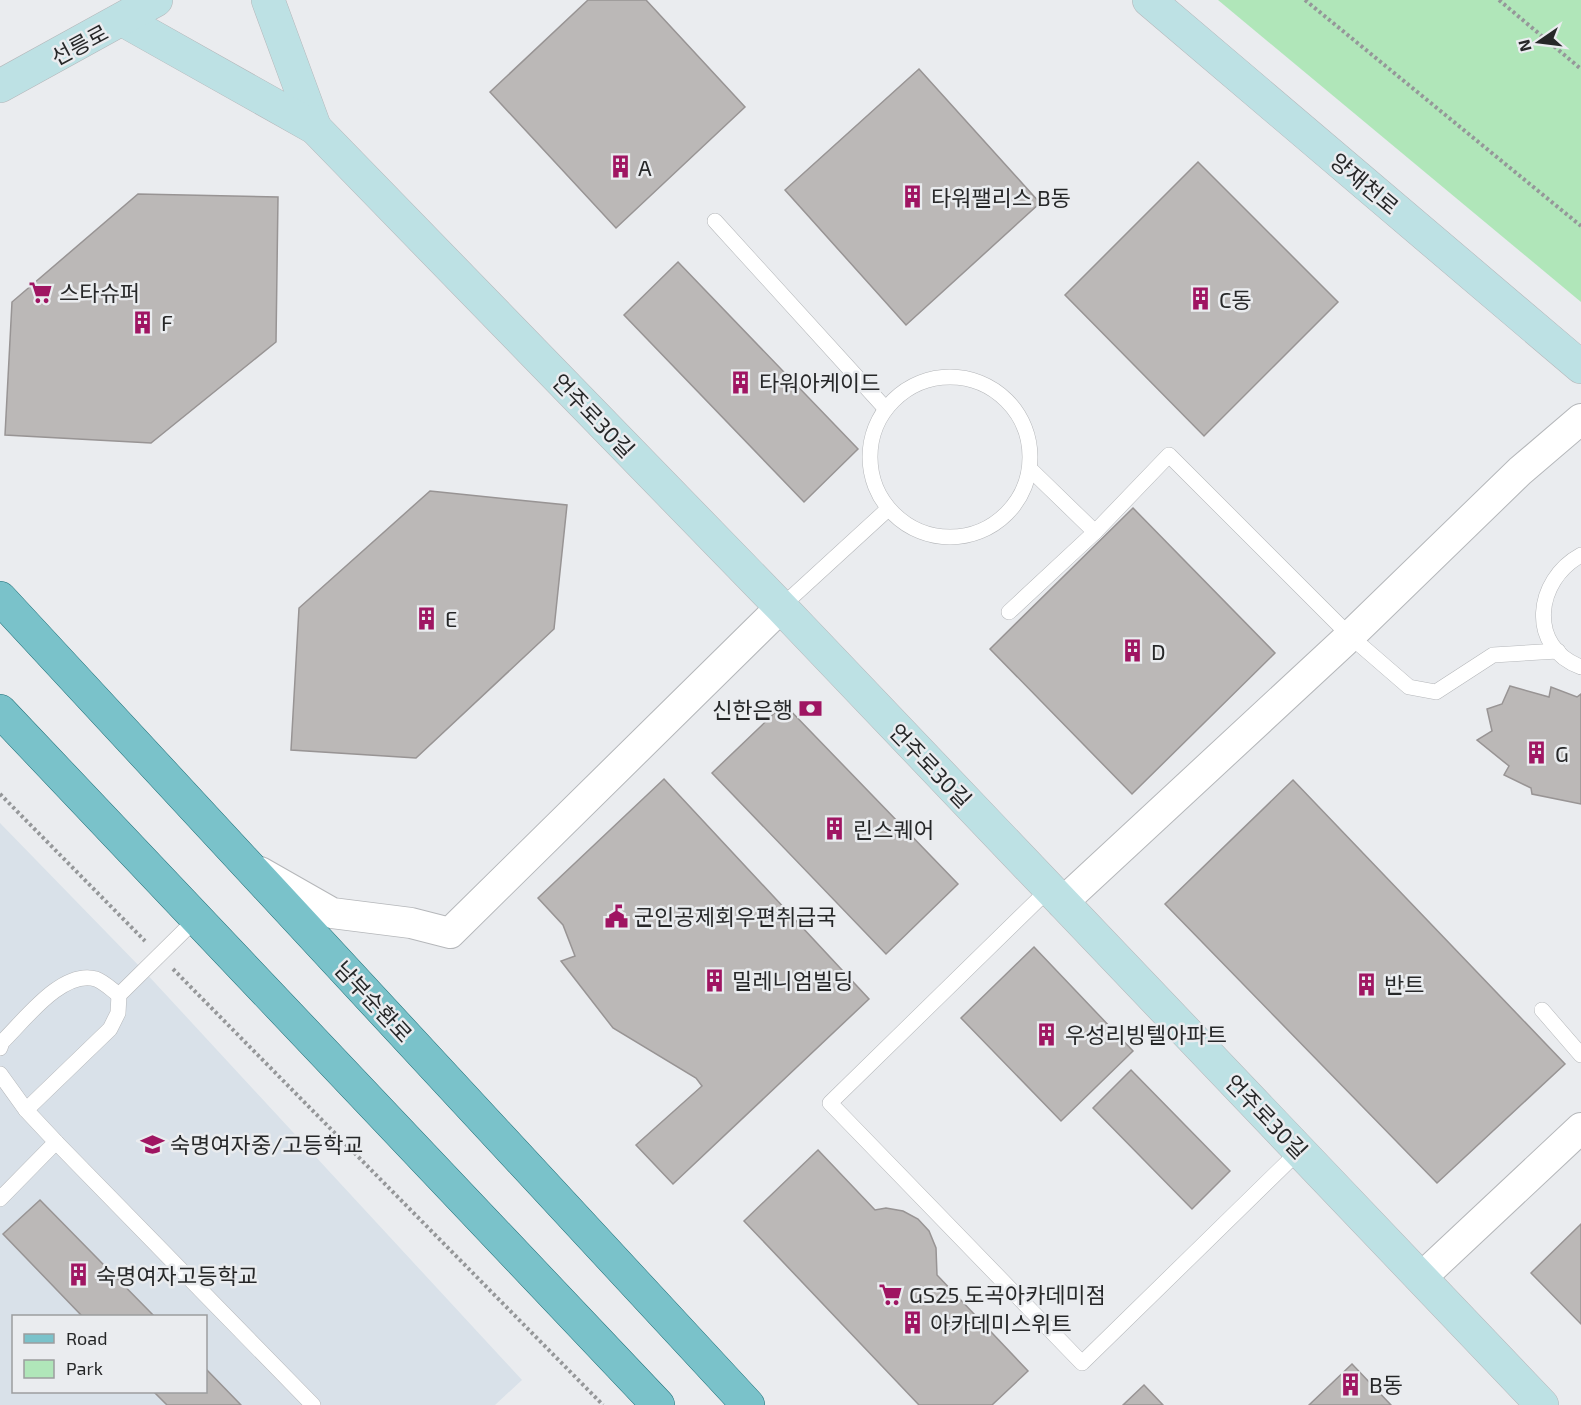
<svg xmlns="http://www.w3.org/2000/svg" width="1581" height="1405" viewBox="0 0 1581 1405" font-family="'Exo 2','Noto Sans KR',sans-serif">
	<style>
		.built { fill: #d9e1e9; fill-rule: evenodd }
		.green { fill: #b0e6b9 }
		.building { fill: #bbb8b7; stroke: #989494; stroke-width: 1.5 }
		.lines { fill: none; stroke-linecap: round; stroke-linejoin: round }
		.lane-casing { stroke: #b5b7ba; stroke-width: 16 }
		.street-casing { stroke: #b5b7ba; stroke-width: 32 }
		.secondary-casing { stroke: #b5b7ba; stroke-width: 34 }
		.primary-casing { stroke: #23727a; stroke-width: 34 }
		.path { stroke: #959799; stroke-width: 4; stroke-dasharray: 3 3; stroke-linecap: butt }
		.lane { stroke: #fff; stroke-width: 15 }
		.street { stroke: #fff; stroke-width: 30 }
		.secondary { stroke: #bde1e4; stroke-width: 33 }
		.primary { stroke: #7ac2ca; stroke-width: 33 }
		.labels { text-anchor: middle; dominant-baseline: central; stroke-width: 5; stroke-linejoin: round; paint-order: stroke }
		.street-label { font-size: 22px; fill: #262728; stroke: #eaecef }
		.poi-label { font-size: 22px; fill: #262728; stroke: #eaecef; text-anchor: start }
	</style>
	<rect width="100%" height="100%" fill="#eaecef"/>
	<path class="built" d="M0 823 144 971 522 1380 495 1405H0ZM14 1316H206V1392H14Z"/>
	<polygon class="green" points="1218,0 1581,0 1581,302"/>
	<g class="building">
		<polygon points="588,0 646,0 745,107 616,228 490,92"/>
		<polygon points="919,69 1040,203 906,325 785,190"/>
		<polygon points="1198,162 1338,302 1204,436 1065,295"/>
		<polygon points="138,194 278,197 276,342 151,443 5,435 12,302"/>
		<polygon points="678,262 858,449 804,502 624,315"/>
		<polygon points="430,491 567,505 554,629 416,758 291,750 299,608"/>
		<polygon points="1133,508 1275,653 1132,794 990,649"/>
		<polygon points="1510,686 1549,697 1551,687 1577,697 1581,694 1581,804 1532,794 1531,788 1504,775 1509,766 1477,740 1492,731 1487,709 1502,704"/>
		<polygon points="784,704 958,884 886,954 712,773"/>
		<polygon points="664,779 869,999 673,1184 636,1145 702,1086 696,1078 613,1028 561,961 575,956 563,925 538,898"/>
		<polygon points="1293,780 1565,1064 1437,1183 1165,904"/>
		<polygon points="1034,947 1133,1051 1061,1121 961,1018"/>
		<polygon points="1131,1070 1230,1171 1192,1209 1093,1108"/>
		<polygon points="818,1150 875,1210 886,1208 903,1211 918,1219 929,1231 936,1248 937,1275 1028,1371 992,1405 919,1405 744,1221"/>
		<polygon points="40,1200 154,1316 82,1316 3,1234"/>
		<polygon points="1581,1224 1581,1324 1531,1273"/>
		<polygon points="1352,1364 1391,1405 1309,1405"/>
		<polygon points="206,1369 241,1405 167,1405 154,1392 206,1392"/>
		<polygon points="1144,1385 1163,1405 1123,1405"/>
	</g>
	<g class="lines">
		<defs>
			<g id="lane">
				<polyline points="715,221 885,408"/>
				<circle cx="950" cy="457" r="80"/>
				<polyline points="1095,532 1169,455 1350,636 1409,687 1436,692 1493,655 1558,651"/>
				<path d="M1581 555C1535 580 1527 647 1581 667"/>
				<polyline points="781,607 888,509"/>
				<polyline points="1009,612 1095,532 1030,469"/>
				<polyline points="1049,889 830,1103 1082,1363 1300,1150"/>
				<polyline points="1542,1010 1581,1055"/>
				<path d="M0 1048 2 1042C24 1021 62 969 96 979 104 982 112 990 119 995"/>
				<polyline points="0,1074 26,1110 56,1142 0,1199"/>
				<polyline points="26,1110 110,1029 118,1013 119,995 197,918"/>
				<polyline points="56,1142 313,1405"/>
			</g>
			<g id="street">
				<polyline points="260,872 332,913 411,923 450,933 781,607"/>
				<polyline points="1062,903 1350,636 1520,471 1581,419"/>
				<polyline points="1422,1277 1581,1128"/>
			</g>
			<g id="secondary">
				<polyline points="268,0 315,128"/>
				<polyline points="1149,0 1581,367"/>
				<polyline points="123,20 315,128 781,607 1542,1405"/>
				<polyline points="0,86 156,0"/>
			</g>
			<g id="primary">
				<polyline points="0,598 748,1405"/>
				<polyline points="0,711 658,1405"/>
			</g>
		</defs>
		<use href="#lane" class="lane-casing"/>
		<use href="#street" class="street-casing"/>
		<use href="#secondary" class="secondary-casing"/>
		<use href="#primary" class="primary-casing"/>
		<g class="path">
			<polyline points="1305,0 1581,226"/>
			<polyline points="1499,0 1581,69"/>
			<polyline points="0,794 145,941"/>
			<polyline points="173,969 603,1405"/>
		</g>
		<use href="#lane" class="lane"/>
		<use href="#street" class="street"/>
		<use href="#secondary" class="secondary"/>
		<use href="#primary" class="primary"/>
	</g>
	<defs>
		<symbol id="building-bare" viewBox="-9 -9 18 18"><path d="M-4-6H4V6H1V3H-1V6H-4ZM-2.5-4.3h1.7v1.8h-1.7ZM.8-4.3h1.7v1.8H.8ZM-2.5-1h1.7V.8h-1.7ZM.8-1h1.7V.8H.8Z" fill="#9f1562" stroke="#eaecef" stroke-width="2.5" paint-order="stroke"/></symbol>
		<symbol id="supermarket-bare" viewBox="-9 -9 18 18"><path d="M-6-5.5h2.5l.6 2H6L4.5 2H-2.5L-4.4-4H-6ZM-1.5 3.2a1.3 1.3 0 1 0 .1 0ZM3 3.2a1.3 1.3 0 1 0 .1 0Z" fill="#9f1562" stroke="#eaecef" stroke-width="2.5" paint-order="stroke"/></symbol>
		<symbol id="bank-bare" viewBox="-9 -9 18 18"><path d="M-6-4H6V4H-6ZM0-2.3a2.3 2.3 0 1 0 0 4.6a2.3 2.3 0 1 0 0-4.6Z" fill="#9f1562" stroke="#eaecef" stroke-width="2.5" paint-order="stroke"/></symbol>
		<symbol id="civic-bare" viewBox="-9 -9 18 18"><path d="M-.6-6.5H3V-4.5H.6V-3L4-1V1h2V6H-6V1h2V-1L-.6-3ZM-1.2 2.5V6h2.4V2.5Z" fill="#9f1562" stroke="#eaecef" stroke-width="2.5" paint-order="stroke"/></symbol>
		<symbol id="school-bare" viewBox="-9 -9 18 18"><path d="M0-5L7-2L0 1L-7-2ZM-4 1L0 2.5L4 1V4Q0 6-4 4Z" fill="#9f1562" stroke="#eaecef" stroke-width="2.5" paint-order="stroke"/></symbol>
	</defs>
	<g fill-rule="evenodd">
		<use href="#building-bare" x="604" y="150" width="33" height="33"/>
		<use href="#building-bare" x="896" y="180" width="33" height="33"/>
		<use href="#supermarket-bare" x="24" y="276" width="33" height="33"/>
		<use href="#building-bare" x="1184" y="282" width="33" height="33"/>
		<use href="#building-bare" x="126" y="306" width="33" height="33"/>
		<use href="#building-bare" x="724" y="366" width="33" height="33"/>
		<use href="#building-bare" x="410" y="602" width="33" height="33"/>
		<use href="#building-bare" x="1116" y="634" width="33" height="33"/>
		<use href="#bank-bare" x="794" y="692" width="33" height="33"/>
		<use href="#building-bare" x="1520" y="736" width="33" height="33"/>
		<use href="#building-bare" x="818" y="812" width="33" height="33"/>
		<use href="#civic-bare" x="600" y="900" width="33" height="33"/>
		<use href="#building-bare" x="698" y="964" width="33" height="33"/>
		<use href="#building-bare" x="1350" y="968" width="33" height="33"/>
		<use href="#building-bare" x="1030" y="1018" width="33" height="33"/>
		<use href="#school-bare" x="136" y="1128" width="33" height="33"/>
		<use href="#building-bare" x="62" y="1258" width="33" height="33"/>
		<use href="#supermarket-bare" x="874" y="1278" width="33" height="33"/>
		<use href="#building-bare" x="896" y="1306" width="33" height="33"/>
		<use href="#building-bare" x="1334" y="1368" width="33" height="33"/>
	</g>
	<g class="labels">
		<g class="street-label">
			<text transform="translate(79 44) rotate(-28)">선릉로</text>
			<text transform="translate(1365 183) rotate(40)">양재천로</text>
			<text transform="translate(594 415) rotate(46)">언주로30길</text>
			<text transform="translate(931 765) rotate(46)">언주로30길</text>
			<text transform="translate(374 1001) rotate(47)">남부순환로</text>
			<text transform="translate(1267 1116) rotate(46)">언주로30길</text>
		</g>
		<g class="poi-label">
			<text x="638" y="167">A</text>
			<text x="931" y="197">타워팰리스 B동</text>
			<text x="59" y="292">스타슈퍼</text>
			<text x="1219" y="299">C동</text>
			<text x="161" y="322">F</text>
			<text x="759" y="382">타워아케이드</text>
			<text x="445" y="618">E</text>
			<text x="1151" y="651">D</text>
			<text x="793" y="709" text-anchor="end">신한은행</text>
			<text x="1555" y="753">G</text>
			<text x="853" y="829">린스퀘어</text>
			<text x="634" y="916">군인공제회우편취급국</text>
			<text x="732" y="980">밀레니엄빌딩</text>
			<text x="1384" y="984">반트</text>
			<text x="1065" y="1034">우성리빙텔아파트</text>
			<text x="170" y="1144">숙명여자중/고등학교</text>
			<text x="96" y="1275">숙명여자고등학교</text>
			<text x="909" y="1294">GS25 도곡아카데미점</text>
			<text x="930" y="1323">아카데미스위트</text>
			<text x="1369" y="1384">B동</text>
		</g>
	</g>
	<rect x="12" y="1315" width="195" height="78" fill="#eaecef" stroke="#9c9d9f" stroke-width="1.5"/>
	<rect x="24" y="1334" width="30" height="9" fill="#7ac2ca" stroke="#9c9d9f" stroke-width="1.5"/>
	<text x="66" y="1345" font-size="18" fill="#262728">Road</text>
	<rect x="24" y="1360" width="30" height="18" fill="#b0e6b9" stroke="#9c9d9f" stroke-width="1.5"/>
	<text x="66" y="1375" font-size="18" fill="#262728">Park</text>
	<g transform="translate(1539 42) rotate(256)" stroke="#eaecef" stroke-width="4.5" paint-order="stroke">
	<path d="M0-4.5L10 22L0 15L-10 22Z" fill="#262728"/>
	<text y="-9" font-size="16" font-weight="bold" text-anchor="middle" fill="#262728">N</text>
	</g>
</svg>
